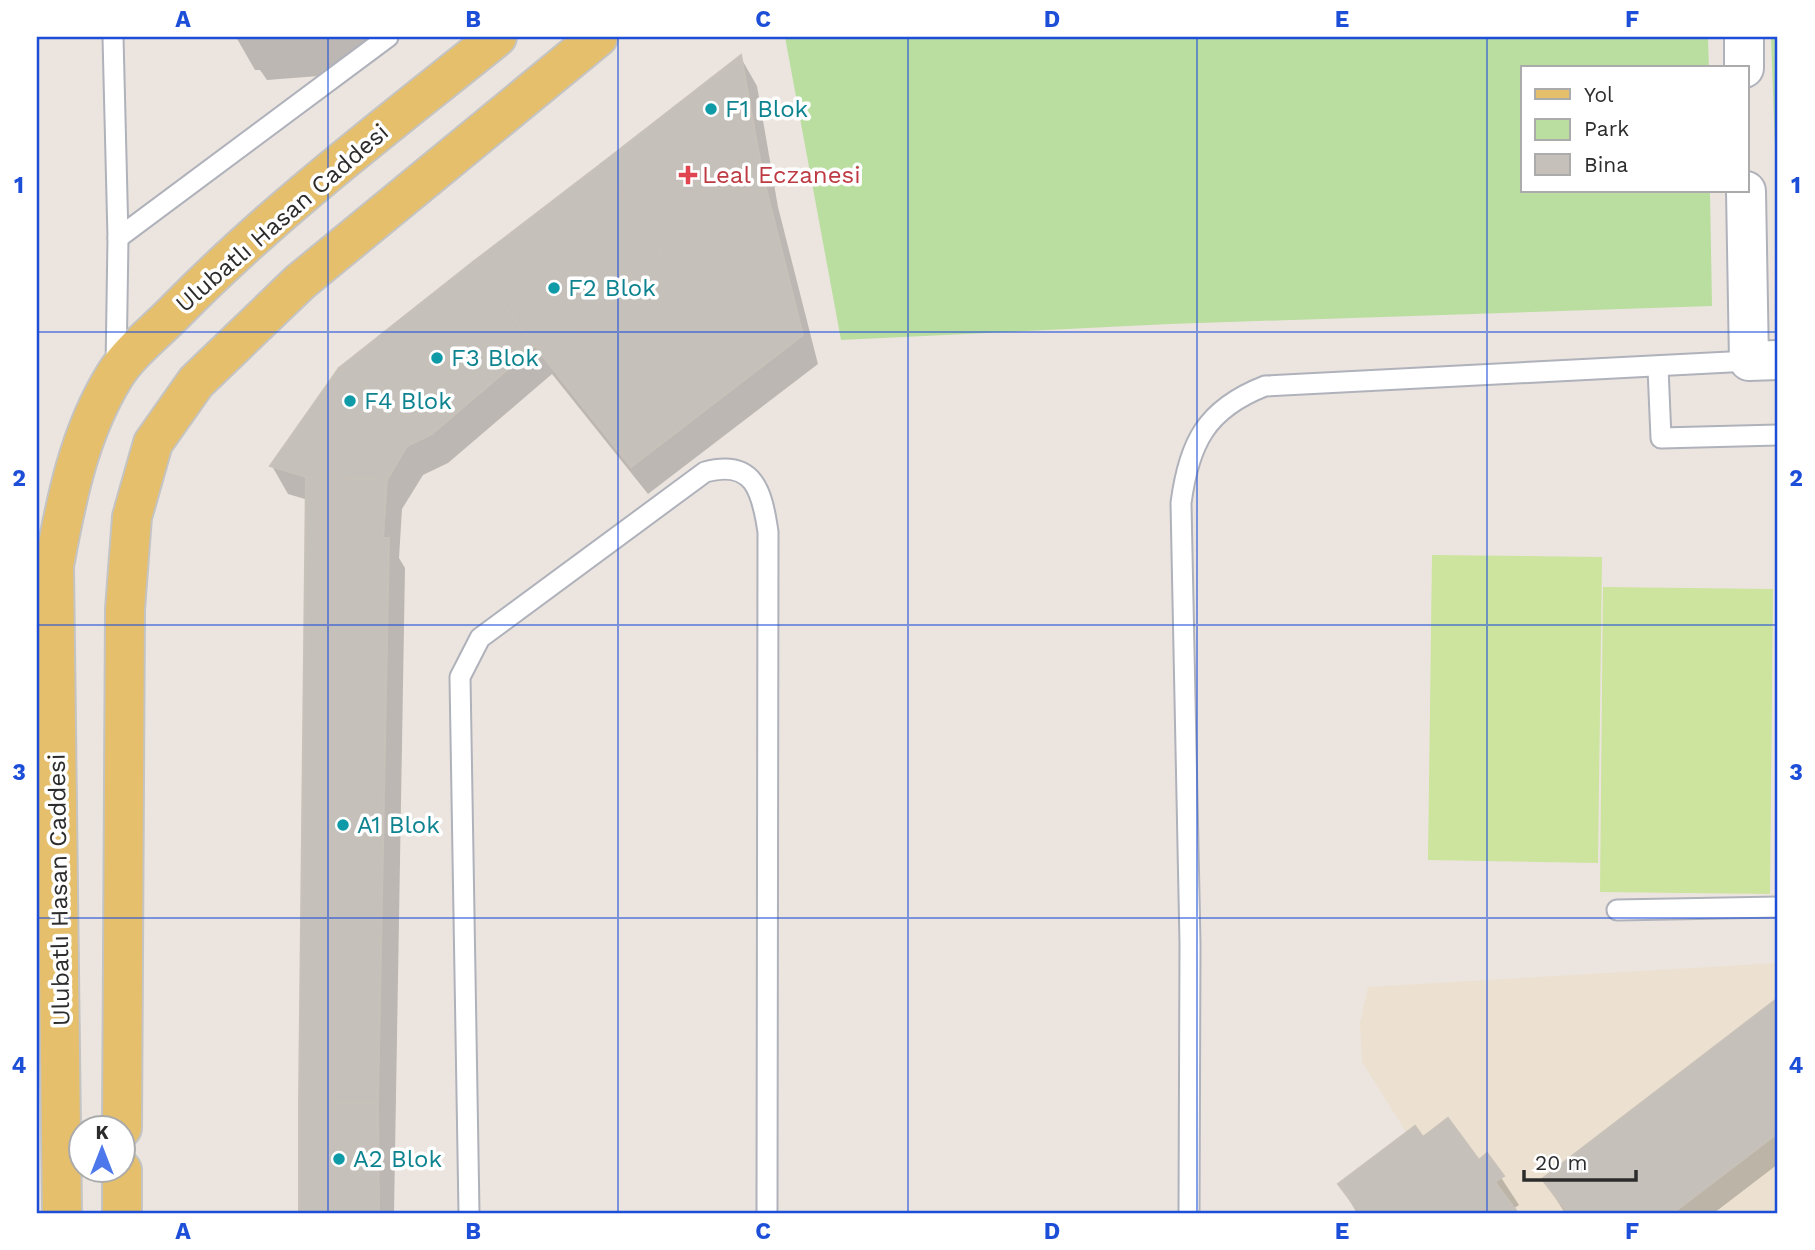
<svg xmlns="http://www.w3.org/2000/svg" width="1815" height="1250" viewBox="0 0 1815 1250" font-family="'Work Sans',sans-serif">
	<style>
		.education { fill: #ece1d0 }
		.green { fill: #badea0 }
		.pitch { fill: #cce49d }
		.shadow { fill: #0003 }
		.building { fill: #c5c0ba; stroke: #c7c1b9; stroke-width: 2 }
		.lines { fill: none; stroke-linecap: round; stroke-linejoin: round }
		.service-casing { stroke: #afb2bb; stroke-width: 23 }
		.secondary-casing { stroke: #afb2bb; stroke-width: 42 }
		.primary-casing { stroke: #c4c4c4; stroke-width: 42 }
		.service { stroke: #fff; stroke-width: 19 }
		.secondary { stroke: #fff; stroke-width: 38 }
		.primary { stroke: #e5bf6b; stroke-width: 38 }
		.grid { fill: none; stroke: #1d4ed8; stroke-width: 2; stroke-opacity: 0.55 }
		.culture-dot { fill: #0f9aa8; stroke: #fff; stroke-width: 2.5 }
		.health-dot { fill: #e0444e; stroke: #fff; stroke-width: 2.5 }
		.labels { text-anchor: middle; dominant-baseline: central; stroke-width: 7; stroke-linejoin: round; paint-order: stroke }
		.culture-label { font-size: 24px; fill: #0d838f; stroke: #fff; text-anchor: start }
		.health-label { font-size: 24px; fill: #be3a42; stroke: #fff; text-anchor: start }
		.street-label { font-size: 24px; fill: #2c2c2c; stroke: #fff }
		.neatline { fill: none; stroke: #1d4ed8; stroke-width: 2.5 }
		.grid-label { font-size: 23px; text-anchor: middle; font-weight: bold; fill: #1d4ed8 }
	</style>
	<rect width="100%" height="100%" fill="#ece5df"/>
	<polygon class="education" points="1778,963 1778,1213 1457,1213 1362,1062 1360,1023 1368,987"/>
	<g class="green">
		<polygon points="785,37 1708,37 1709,68 1523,68 1523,191 1710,191 1712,306 1170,324 841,340"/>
		<polygon points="1771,37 1778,37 1778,236"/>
	</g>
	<g class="pitch">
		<polygon points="1432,555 1602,557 1598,863 1428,860"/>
		<polygon points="1778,567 1778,856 1776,856"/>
		<polygon points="1603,587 1773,589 1770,894 1600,892"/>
	</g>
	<g class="shadow">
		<polygon points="236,37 366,37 368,64 357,64 358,73 267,80 260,70 255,70"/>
		<polygon points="741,58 757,86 778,207 818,364 648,494 552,374 448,463 423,475 402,509 399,558 405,568 394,1213 301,1213 308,500 288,494 272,466 340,369"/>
		<polygon points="1778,1000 1778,1164 1714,1213 1565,1213 1544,1180"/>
		<polygon points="1423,1139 1479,1162 1487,1156 1519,1205 1513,1209 1516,1213 1357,1213 1340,1185"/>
	</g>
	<g class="building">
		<polygon points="741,55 763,176 663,254 601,164"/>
		<polygon points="601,164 663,254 584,313 593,327 548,363 473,262"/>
		<polygon points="763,176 803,335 631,467 548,363 593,327 584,313"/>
		<polygon points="473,262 534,347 432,434 339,368"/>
		<polygon points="339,368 432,434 407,446 387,480 306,477 270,466"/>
		<polygon points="306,477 387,480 383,538 389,538 378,1103 299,1104"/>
		<polygon points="1778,998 1778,1133 1673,1213 1568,1213 1542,1179"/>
		<polygon points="378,1103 379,1213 299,1213 299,1104"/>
		<polygon points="1448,1118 1479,1160 1487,1153 1504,1176 1495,1182 1518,1213 1360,1213 1338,1184 1415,1126 1423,1137"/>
	</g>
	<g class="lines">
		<defs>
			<g id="service">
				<polyline points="113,37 118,238 116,369"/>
				<polyline points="118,238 388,37"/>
				<polyline points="1658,368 1661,438 1778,435"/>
				<polyline points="1617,910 1778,907"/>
				<path d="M469 1213 460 677 480 638 705 472C754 459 762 491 768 532L767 1213"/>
				<path d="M1189 1213 1190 944 1181 503C1189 443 1206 409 1265 386L1749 361"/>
			</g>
			<g id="secondary">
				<polyline points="1744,37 1744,68"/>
				<polyline points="1746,191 1749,361 1778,360"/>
			</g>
			<g id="primary">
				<polyline points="122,1128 125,609 132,517 153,443 196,382 300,282 598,37"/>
				<path d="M62 1213 54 566C66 500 79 433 115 375 130 351 158 330 177 310 275 210 389 124 497 37"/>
				<polyline points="122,1213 122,1170"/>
			</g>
		</defs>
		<use href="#service" class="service-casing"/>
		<use href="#secondary" class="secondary-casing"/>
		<use href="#primary" class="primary-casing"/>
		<use href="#service" class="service"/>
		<use href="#secondary" class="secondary"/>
		<use href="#primary" class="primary"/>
	</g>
	<path class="grid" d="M328 37V1213M618 37V1213M908 37V1213M1197 37V1213M1487 37V1213M37 332H1778M37 625H1778M37 918H1778"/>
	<g class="culture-dot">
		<circle cx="711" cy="109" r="7"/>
		<circle cx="554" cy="288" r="7"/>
		<circle cx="437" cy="358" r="7"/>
		<circle cx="350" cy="401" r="7"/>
		<circle cx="343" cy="825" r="7"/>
		<circle cx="339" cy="1159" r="7"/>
	</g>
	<path class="health-dot" d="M684.5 164.5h7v7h7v7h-7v7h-7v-7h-7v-7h7z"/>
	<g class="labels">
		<g class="culture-label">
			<text x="725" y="109">F1 Blok</text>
			<text x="568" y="288">F2 Blok</text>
			<text x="451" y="358">F3 Blok</text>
			<text x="364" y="401">F4 Blok</text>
			<text x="357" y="825">A1 Blok</text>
			<text x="353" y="1159">A2 Blok</text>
		</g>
		<g class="health-label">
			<text x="702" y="175">Leal Eczanesi</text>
		</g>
		<g class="street-label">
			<text transform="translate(282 218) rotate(-41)">Ulubatlı Hasan Caddesi</text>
			<text transform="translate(59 890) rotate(-91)">Ulubatlı Hasan Caddesi</text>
		</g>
	</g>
	<rect width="1815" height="1250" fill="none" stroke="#ffffff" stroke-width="77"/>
	<rect x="1521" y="66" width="228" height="126" fill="#ffffff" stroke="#ababab" stroke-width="2"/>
	<rect x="1535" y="89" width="35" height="10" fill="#e5bf6b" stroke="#ababab" stroke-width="2"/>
	<text x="1584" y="102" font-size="21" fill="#2c2c2c">Yol</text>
	<rect x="1535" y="119" width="35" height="21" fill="#badea0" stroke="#ababab" stroke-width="2"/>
	<text x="1584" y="136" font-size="21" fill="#2c2c2c">Park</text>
	<rect x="1535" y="154" width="35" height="21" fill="#c5c0ba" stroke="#ababab" stroke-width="2"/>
	<text x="1584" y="172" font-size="21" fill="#2c2c2c">Bina</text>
	<g transform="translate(102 1149)"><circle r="33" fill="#ffffff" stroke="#ababab" stroke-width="2"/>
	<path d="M0-5L12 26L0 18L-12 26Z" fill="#4d78eb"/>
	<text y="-10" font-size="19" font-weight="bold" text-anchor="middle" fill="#2c2c2c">K</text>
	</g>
	<path d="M1524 1170v10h112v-10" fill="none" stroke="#2c2c2c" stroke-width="3.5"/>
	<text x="1535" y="1170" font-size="21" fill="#2c2c2c" stroke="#ffffff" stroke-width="5" paint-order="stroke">20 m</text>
	<rect x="38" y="38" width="1738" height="1174" class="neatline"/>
	<g class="grid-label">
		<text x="183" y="27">A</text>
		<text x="473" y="27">B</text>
		<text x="763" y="27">C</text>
		<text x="1052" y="27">D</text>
		<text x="1342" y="27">E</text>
		<text x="1632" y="27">F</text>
		<text x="19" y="193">1</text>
		<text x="1796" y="193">1</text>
		<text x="19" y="486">2</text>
		<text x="1796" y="486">2</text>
		<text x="19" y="780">3</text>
		<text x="1796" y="780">3</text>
		<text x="19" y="1073">4</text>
		<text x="1796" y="1073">4</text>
		<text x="183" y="1239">A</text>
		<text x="473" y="1239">B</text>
		<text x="763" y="1239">C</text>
		<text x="1052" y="1239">D</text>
		<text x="1342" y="1239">E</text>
		<text x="1632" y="1239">F</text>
	</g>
</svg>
